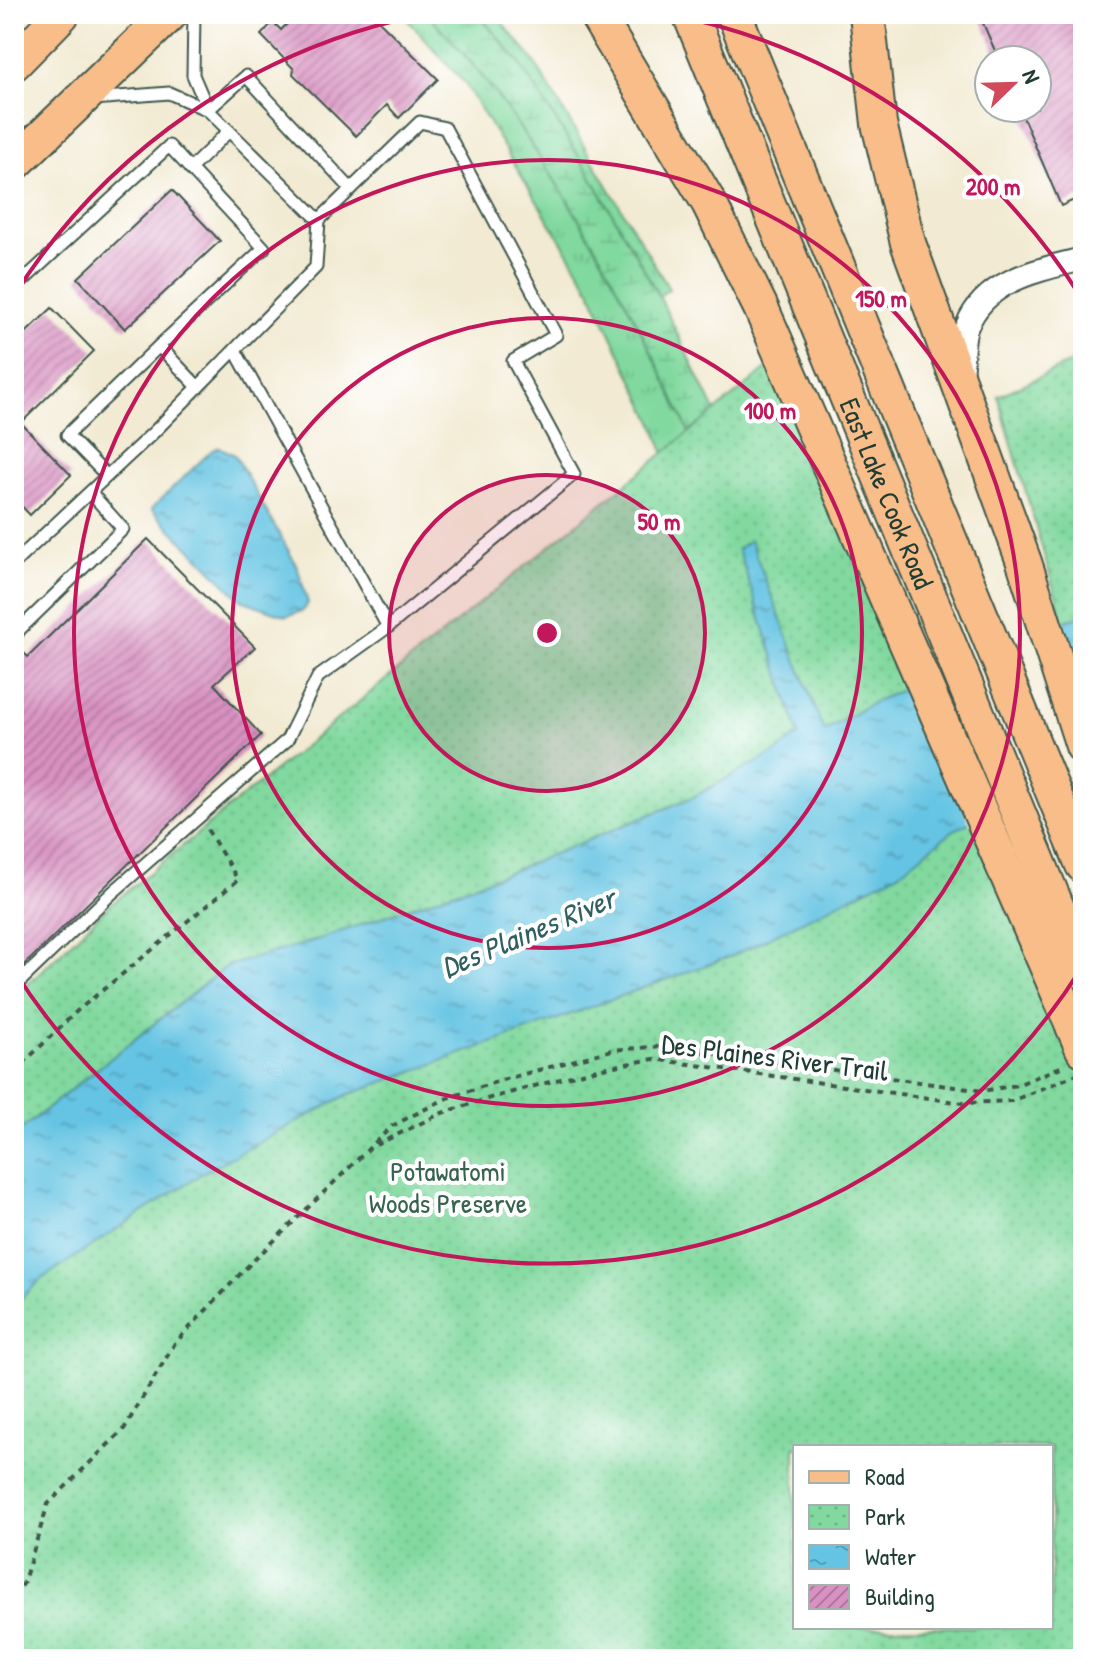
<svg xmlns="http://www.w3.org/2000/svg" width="1097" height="1673" viewBox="0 0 1097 1673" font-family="'Patrick Hand',sans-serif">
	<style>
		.grass { fill: url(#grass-tufts); stroke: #508b6a; stroke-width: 2 }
		.wetland { fill: url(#wetland-marsh); stroke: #508b6a; stroke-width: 2 }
		.park { fill: url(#park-dots); stroke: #508b6a; stroke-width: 2; fill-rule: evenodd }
		.water { fill: url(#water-ripples); stroke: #42808c; stroke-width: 2 }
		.pier { fill: #f2ead2 }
		.building { fill: url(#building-hatch) }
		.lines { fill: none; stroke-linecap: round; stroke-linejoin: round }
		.lane-casing { stroke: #3f574c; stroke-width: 15 }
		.street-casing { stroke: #3f574c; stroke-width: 26 }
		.primary-casing { stroke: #3f574c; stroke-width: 38 }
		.path { stroke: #3f574c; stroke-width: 4; stroke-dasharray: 6 6; stroke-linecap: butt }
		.lane { stroke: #fff; stroke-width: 11 }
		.street { stroke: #fff; stroke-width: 22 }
		.primary { stroke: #f8bd89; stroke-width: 34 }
		.ring { fill: none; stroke: #c2185b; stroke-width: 4 }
		.labels { text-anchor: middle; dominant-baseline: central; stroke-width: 8; stroke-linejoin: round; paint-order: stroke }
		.street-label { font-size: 28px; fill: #1f3d34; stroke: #fff }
		.park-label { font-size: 28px; fill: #38644f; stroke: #fff }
		.water-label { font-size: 30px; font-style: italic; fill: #305f60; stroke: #fff }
		.centre { fill: #c2185b; stroke: #fff; stroke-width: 4 }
		.ring-label { font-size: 24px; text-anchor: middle; font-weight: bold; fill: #c2185b; stroke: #fff; stroke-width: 8; stroke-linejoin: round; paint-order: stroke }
	</style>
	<defs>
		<pattern id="grass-tufts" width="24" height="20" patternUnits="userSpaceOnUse" patternTransform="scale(2)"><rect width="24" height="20" fill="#81d99f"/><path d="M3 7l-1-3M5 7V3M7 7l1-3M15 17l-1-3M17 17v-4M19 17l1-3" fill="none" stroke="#6fbb8a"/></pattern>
		<pattern id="wetland-marsh" width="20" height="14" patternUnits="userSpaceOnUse" patternTransform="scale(2)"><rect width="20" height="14" fill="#81d99f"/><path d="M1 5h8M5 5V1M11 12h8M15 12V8" fill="none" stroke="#6fbb8a"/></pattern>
		<pattern id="park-dots" width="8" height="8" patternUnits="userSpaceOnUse" patternTransform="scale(2)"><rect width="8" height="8" fill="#81d99f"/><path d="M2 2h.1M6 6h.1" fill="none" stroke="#6fbb8a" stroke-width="1.8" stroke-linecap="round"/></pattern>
		<pattern id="water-ripples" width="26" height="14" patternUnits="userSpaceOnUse" patternTransform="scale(2)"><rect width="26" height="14" fill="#65c4e3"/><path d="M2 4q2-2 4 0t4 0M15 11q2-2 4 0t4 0" fill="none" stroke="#53a0b9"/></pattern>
		<pattern id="building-hatch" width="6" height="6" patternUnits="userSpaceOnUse" patternTransform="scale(2)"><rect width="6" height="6" fill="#d991c1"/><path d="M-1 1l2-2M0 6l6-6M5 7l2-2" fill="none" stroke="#af789e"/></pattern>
	</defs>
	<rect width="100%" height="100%" fill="#fff"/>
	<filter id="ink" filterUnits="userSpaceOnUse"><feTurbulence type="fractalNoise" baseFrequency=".0125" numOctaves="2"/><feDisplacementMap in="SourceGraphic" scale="16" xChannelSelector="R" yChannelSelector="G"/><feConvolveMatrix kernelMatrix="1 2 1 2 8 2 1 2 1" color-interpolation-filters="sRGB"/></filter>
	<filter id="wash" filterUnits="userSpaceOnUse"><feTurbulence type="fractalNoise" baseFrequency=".006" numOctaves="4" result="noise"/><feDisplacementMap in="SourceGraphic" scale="32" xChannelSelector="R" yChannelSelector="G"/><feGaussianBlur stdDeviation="1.8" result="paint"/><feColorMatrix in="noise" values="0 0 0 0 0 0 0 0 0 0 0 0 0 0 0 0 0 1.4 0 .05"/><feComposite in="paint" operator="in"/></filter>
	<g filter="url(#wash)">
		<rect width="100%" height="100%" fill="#f2ead2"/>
		<g class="grass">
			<path d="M402 14H427C478 65 511 113 550 173 629 294 685 416 738 549L717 603 654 424 585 280 464 82Z"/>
			<polygon points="478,14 495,14 532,58 669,289 659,296 588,171 519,62"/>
		</g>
		<path class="wetland" d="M427 14H478L519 62 588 171 659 296 715 411 750 540 738 549C685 416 629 294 550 173 511 113 478 65 427 14Z"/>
		<g class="park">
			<polygon points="1083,357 1083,689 998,396"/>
			<path d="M775 362 1083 1068V1659H14V998L104 910ZM795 1447H1051V1627H795Z"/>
		</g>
		<g class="water">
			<polygon points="219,447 235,455 297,566 308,603 303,611 286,616 241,600 151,509 212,450"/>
			<polygon points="750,540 824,731 878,700 1083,614 1083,769 954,830 899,873 732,956 347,1095 204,1172 40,1280 14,1305 14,1135 227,966 320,939 507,873 693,797 778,751 799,734 738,549"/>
		</g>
		<polygon class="pier" points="1062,616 1083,689 1083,774 971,826 909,683"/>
		<g id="blocks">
			<g class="building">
				<polygon points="297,14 372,14 438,79 399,118 387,105 356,136 293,74 294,69 261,35 273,22 281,30"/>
				<polygon points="979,14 1083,14 1083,196 1061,206 1019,108 1037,108 1037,60 999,60"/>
				<polygon points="172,190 220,241 125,329 78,278"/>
				<polygon points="52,308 94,351 21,423 71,475 30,515 14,498 14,344"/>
				<polygon points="148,539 255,647 214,684 261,735 14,975 14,648 18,647 28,657"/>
			</g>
		</g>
	</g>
	<g filter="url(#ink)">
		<use href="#blocks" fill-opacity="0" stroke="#3f574c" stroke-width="2"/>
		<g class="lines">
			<defs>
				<g id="lane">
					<polyline points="194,14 193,75 208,110"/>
					<polyline points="93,99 169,93 208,110 319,220"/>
					<polyline points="208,110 246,76 351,189"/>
					<polyline points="190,169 229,131"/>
					<polyline points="14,289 169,146 264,248 159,346 198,387"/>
					<polyline points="235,350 388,627"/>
					<polyline points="107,476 67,435 159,346"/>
					<polyline points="14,563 154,432 316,267 319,220 420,122 445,128 556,335 513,361 574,474 388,627 318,677 287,740 112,893 14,987"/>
					<polyline points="14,614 19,630 14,640"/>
					<polyline points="19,630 123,529 90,492"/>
				</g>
				<path id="street" d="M961 377C963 361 961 340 967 326 986 279 1039 270 1083 259"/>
				<g id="primary">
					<polyline points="596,14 709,203 761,308 1083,1049"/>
					<path id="s1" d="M690 14 1083 971"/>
					<polyline points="734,14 1083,865"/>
					<polyline points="867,14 879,124 908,243 1024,562 1083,746"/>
					<polyline points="14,63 62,14"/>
					<polyline points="14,164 170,14"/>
				</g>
			</defs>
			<use href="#lane" class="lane-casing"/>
			<use href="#street" class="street-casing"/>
			<use href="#primary" class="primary-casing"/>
			<g class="path">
				<polyline points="14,1072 77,1011 238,880 207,829"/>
				<polyline points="376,1145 442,1113 487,1099 597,1069 654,1059 963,1103 1012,1101 1077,1074"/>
				<polyline points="14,1596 23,1584 48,1504 124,1429 175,1343 246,1268 392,1126 445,1099 502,1080 612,1050 663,1046 983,1091 1017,1085 1063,1066"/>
			</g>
			<use href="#lane" class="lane"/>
			<use href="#street" class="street"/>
			<use href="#primary" class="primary"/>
		</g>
	</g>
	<circle cx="547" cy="633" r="158" fill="#c2185b" fill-opacity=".12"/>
	<g class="ring">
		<circle cx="547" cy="633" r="158"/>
		<circle cx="547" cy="633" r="315"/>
		<circle cx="547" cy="633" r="473"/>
		<path d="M1082 967A631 631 0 0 1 15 972M15 294A631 631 0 0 1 421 15M673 15A631 631 0 0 1 1082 299"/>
	</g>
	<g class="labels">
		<g class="street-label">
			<text stroke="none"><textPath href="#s1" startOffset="518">East Lake Cook Road</textPath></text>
			<text transform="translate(775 1057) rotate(7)">Des Plaines River Trail</text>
		</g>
		<g class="park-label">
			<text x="448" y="1171">Potawatomi<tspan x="448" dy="32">Woods Preserve</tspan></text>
		</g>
		<g class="water-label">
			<text transform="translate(528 932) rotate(-23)">Des Plaines River</text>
		</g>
	</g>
	<circle cx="547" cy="633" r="12" class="centre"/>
	<g class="ring-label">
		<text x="993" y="195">200 m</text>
		<text x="881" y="307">150 m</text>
		<text x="770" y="419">100 m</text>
		<text x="659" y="530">50 m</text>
	</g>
	<rect width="1097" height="1673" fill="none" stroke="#fff" stroke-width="48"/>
	<rect x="793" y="1445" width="260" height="184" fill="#ffffff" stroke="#a5b1ae" stroke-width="2"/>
	<rect x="809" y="1471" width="40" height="12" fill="#f8bd89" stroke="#a5b1ae" stroke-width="2"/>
	<text x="865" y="1485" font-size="24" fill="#1f3d34">Road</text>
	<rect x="809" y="1505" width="40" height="24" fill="url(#park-dots)" stroke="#a5b1ae" stroke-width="2"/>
	<text x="865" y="1525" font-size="24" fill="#1f3d34">Park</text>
	<rect x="809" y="1545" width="40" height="24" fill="url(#water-ripples)" stroke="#a5b1ae" stroke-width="2"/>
	<text x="865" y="1565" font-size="24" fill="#1f3d34">Water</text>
	<rect x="809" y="1585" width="40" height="24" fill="url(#building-hatch)" stroke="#a5b1ae" stroke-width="2"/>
	<text x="865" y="1605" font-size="24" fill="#1f3d34">Building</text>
	<g transform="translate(1013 84) rotate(67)"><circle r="38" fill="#ffffff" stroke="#a5b1ae" stroke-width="2"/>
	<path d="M0-6L14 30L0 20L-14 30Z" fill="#d1495b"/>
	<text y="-12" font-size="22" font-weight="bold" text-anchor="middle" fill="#1f3d34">N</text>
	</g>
</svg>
